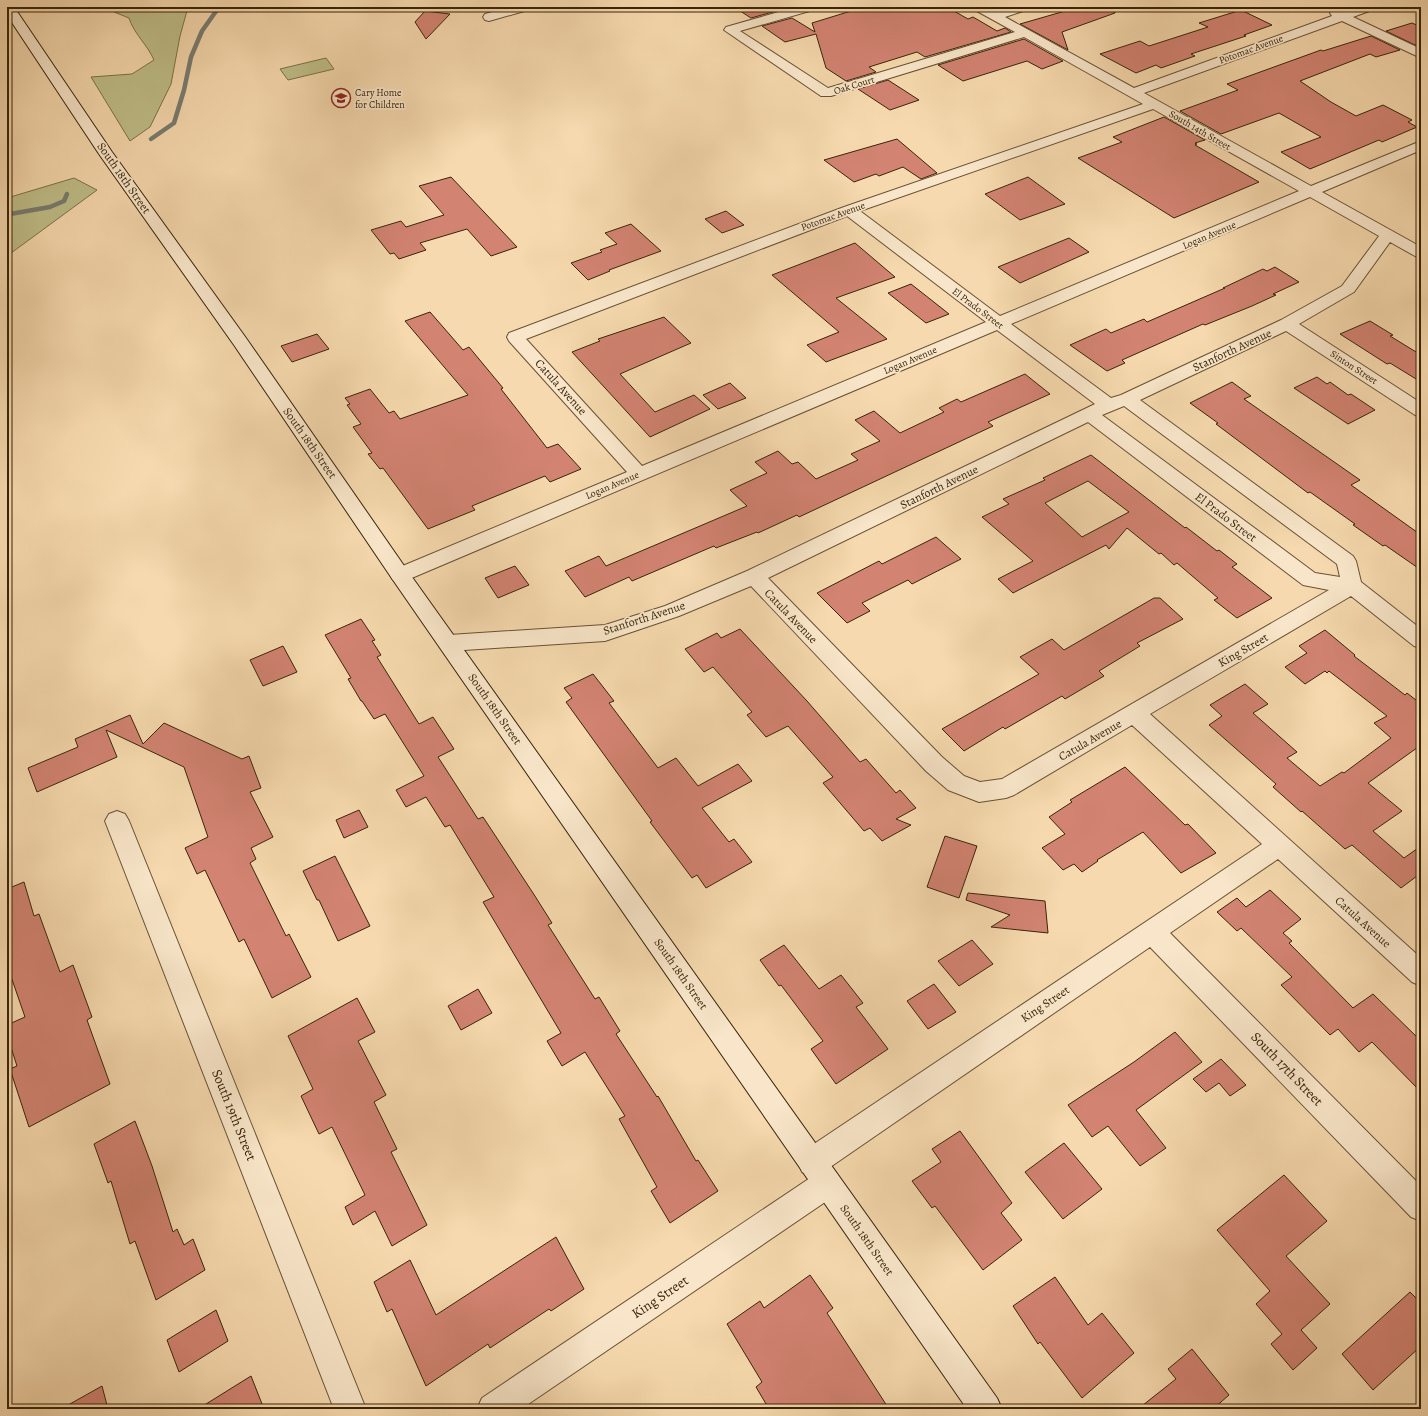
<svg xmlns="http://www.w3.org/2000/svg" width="1428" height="1416" viewBox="0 0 1428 1416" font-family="Alegreya,serif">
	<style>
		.green { fill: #bfbe89; stroke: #7c7249 }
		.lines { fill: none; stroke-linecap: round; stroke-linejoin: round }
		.stream { stroke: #787d71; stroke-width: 4.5 }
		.building { fill: #d28372; stroke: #382509; fill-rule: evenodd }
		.street-casing { stroke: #685232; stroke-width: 2 }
		.secondary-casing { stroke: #382509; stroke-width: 2 }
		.street { fill: #f9e6ca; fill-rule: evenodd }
		.secondary { fill: #f9e6ca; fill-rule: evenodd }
		.labels { text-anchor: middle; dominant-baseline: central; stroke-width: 3.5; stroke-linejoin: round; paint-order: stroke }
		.far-street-label { font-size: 10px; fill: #382509; stroke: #f9e6ca }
		.far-poi-label { font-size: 10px; fill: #382509; stroke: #f9e6ca; text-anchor: start }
		.street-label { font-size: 12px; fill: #382509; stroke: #f9e6ca }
		.near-street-label { font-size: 14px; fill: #382509; stroke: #f9e6ca }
	</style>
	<rect width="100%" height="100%" fill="#f6d9ae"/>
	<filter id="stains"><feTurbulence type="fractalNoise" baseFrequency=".005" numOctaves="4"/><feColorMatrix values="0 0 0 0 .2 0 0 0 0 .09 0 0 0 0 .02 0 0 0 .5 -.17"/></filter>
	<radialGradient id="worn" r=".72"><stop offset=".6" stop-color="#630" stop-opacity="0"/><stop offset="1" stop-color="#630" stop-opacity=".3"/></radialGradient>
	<g class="green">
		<path d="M113 7H188L180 36 171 84 150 127 130 141 91 77 132 74 154 60C147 44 134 34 129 18L114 12Z"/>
		<polygon points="326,58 334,69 288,80 280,69"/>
		<polygon points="74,178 97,190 7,256 7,198"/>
	</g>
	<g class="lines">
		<g class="stream">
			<polyline points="151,139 174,123 184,90 191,57 202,31 219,7"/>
			<polyline points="7,217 10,214 50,207 64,201 67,194"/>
		</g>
	</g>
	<g class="building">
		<polygon points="734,7 775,7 780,10 751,18"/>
		<polygon points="864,7 947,7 968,19 973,17 997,31 1005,28 1011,32 925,57 917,52 869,67 876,72 846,81 826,68 816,34 785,42 762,26 792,18 815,32 812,23"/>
		<polygon points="1079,7 1113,7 1115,13 1062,32 1068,50 1020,24"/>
		<polygon points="1241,10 1272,25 1244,35 1246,36 1191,54 1195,56 1161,68 1156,65 1136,73 1100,54 1140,41 1149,46 1208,27 1199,23"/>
		<polygon points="425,11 450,14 426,39 415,22"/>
		<polygon points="1412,23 1421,27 1421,43 1415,45 1386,31"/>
		<polygon points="1371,36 1400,50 1376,57 1370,54 1300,81 1331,102 1356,116 1383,105 1412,120 1408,122 1417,127 1382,142 1379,140 1310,169 1281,152 1321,137 1279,113 1221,134 1180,111 1238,90 1227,84 1321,50 1323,51"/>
		<polygon points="1024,39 1063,61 1042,69 1027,61 963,81 938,65"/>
		<polygon points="888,80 919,100 890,110 858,89"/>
		<polygon points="1164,117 1205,140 1195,143 1197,144 1195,145 1259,182 1174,218 1078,158 1122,142 1113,137"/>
		<polygon points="897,139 937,173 921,179 903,167 879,176 876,174 854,182 824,160"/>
		<polygon points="451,177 517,247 491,256 467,229 420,243 426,250 399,259 394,253 390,254 371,230 401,221 406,227 444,215 419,186"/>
		<polygon points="1028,177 1065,204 1020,220 985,194"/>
		<polygon points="726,211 744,225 722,233 705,219"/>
		<polygon points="631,224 661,251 609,270 610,271 588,280 571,263 602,252 600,250 617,244 605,233"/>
		<polygon points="1069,238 1089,252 1020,283 998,267"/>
		<polygon points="855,243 895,277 836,298 887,339 826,362 807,345 839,332 772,275"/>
		<polygon points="1275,267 1299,282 1273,294 1276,295 1252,306 1205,325 1203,324 1122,360 1125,363 1107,371 1070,345 1106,329 1111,333 1144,319 1147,322 1225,288 1223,288 1263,269 1267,271"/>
		<polygon points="911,284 949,314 926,323 888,293"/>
		<polygon points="430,312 463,350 469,347 503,388 501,389 547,448 558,444 581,469 550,482 545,476 472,506 475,510 428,529 383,468 380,469 368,454 372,453 353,427 361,424 347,405 350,404 345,398 370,389 389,413 394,411 400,419 468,395 405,321"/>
		<polygon points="664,317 691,343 620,374 655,412 694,395 710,409 650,437 572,352 600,341 598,339"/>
		<polygon points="1370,321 1393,335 1390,336 1421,355 1421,382 1390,363 1387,364 1340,334"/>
		<polygon points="317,334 329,349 292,362 281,346"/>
		<polygon points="1025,374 1050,394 988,422 993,426 799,517 797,515 758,533 757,532 716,548 714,546 632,581 629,577 585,597 565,571 599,556 606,566 747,506 730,490 767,473 755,462 778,451 792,464 798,462 816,479 858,460 851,454 880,441 855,420 874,411 900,433 944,412 939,408 957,399 961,402"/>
		<polygon points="1317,377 1327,384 1330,382 1348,395 1351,394 1375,410 1348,424 1294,388"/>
		<polygon points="1232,382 1251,396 1244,399 1360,480 1351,485 1421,535 1421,570 1385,545 1383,546 1353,525 1355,524 1310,492 1308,493 1216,424 1218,423 1190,403"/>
		<polygon points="730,383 746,398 718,409 703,395"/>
		<path d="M1091 455 1185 528 1186 527 1217 551 1219 550 1237 564 1232 567 1272 598 1237 618 1214 600 1218 598 1177 563 1174 565 1161 553 1159 554 1127 528 1109 549 1106 545 1013 593 998 579 1033 561 982 517 1009 504 1003 499 1045 480 1043 478ZM1088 481 1129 512 1082 537 1045 503Z"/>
		<polygon points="936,537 961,559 912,584 908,580 862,603 870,611 847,623 817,593 879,561 882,564"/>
		<polygon points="515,566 529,585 498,598 485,578"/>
		<polygon points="1154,598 1160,598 1183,619 1137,643 1140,646 1099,671 1104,676 1065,699 1062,696 1005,729 1003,727 964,751 942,729 1039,674 1020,657 1052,639 1064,650"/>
		<polygon points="361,619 375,640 372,641 381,655 377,657 419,724 433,717 454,749 438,757 478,819 483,817 533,893 552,923 548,925 595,999 599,997 620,1031 616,1034 657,1097 658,1096 696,1161 698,1160 718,1191 670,1223 651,1191 657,1187 619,1119 625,1116 585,1052 562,1066 547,1041 561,1033 483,902 494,897 450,825 445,827 426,797 406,807 396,790 424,776 385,714 374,719 362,701 361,701 348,679 351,678 325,635"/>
		<polygon points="740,629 807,701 860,762 866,759 896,793 900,790 916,808 896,819 911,825 882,841 870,828 864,831 823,783 833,777 788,726 766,737 747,715 752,712 713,667 704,672 685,649 717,633 721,638"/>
		<polygon points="1325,630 1355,655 1354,656 1405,695 1407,693 1421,704 1421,745 1368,783 1402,811 1373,831 1404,858 1421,846 1421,873 1401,888 1352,845 1345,849 1302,811 1301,812 1273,787 1276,784 1209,725 1222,716 1210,705 1245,684 1268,704 1253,713 1297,752 1287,758 1320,786 1342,772 1344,773 1391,738 1374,723 1387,716 1329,671 1327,673 1325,671 1305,684 1285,667 1307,653 1299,646"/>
		<polygon points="283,646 297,672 263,686 250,660"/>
		<polygon points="593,674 614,701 609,703 658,768 676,758 698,786 738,764 752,781 702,808 729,842 734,839 752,862 706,888 697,875 692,878 650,822 652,821 566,702 572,698 564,688"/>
		<polygon points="130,715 143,744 164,723 242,759 249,756 261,788 250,792 273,837 251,848 256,859 250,863 286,936 289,934 311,977 272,998 244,939 239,942 205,870 197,874 185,848 208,837 184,767 106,730 117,757 37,792 28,768 78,747 75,739"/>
		<polygon points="1125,767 1185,825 1188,824 1216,853 1181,873 1143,832 1097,860 1098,861 1082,872 1074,864 1063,870 1042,848 1065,834 1049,817 1072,802 1070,800"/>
		<polygon points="359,810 368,827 344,838 336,820"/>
		<polygon points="945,836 977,846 959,898 927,887"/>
		<polygon points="335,856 370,926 338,941 319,900 317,900 303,871"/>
		<polygon points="24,882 34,916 39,914 60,972 73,965 92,1017 87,1020 110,1084 29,1127 10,1069 17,1066 7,1035 7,1025 25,1017 7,965 7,889"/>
		<polygon points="1270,890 1301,919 1283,933 1292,941 1289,943 1353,1008 1373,994 1421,1041 1421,1092 1372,1042 1359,1052 1338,1029 1330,1035 1281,985 1292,977 1241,928 1237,931 1217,912 1237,898 1246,907"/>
		<polygon points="968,893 1045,901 1048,933 991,927 1010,915 966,900"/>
		<polygon points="972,940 993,964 959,986 938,961"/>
		<polygon points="784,945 819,989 841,975 863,1003 856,1007 888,1049 836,1084 811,1049 823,1041 781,985 779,986 760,960"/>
		<polygon points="934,984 956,1012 928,1029 907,1001"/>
		<polygon points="478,989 492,1013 461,1030 448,1006"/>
		<polygon points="357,998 375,1032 358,1041 386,1095 374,1102 397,1149 391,1152 427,1225 392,1246 375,1211 353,1225 345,1207 365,1195 332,1127 319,1134 301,1096 313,1089 288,1036"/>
		<polygon points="1175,1032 1202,1062 1136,1110 1166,1148 1140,1166 1108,1126 1092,1137 1068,1105 1134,1062"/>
		<polygon points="1221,1059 1246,1085 1230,1096 1219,1083 1206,1092 1193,1079"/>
		<polygon points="135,1121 152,1166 173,1232 177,1229 184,1245 193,1239 205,1270 156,1300 135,1241 130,1244 111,1181 108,1183 94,1144"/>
		<polygon points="960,1131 1012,1203 1001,1213 1022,1240 983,1270 935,1206 932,1208 912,1181 941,1162 932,1149"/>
		<polygon points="1064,1143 1102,1189 1063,1219 1025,1172"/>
		<polygon points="1284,1175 1327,1221 1286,1256 1330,1304 1301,1330 1317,1348 1293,1370 1271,1344 1282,1334 1256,1304 1270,1291 1217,1230"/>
		<polygon points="556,1237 584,1289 551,1311 549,1309 490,1348 488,1344 426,1386 392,1309 387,1312 374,1282 410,1260 436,1315"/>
		<polygon points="810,1275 833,1308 827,1313 889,1409 769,1409 756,1387 762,1382 727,1324 760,1301 764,1308"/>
		<polygon points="1055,1277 1088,1325 1102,1313 1134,1353 1082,1398 1040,1342 1038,1344 1013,1306"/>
		<polygon points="1410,1292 1421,1303 1421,1346 1373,1390 1342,1354"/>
		<polygon points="216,1310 228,1341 179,1372 167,1340"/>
		<polygon points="1192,1349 1229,1395 1213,1409 1138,1409 1176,1379 1168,1369"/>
		<polygon points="251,1376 264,1409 198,1409"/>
		<polygon points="102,1386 108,1409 61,1409"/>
	</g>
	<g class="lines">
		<defs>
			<g id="street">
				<polygon points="510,7 530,7 528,10 489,21 485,20 483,17 485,14"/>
				<path d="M796 7H815L813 10 740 31 828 88 1015 32 975 10 973 7H988L996 11 1010 7H1028L1026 10 1005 17 1134 88 1332 16 1330 13 1332 10 1336 9 1343 12 1356 7H1374L1372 10 1353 17 1421 49V58L1342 21 1144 93 1311 186 1421 141V150L1322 192 1421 247V258L1415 256 1390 242 1354 292 1299 324 1421 403V417L1415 415 1286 331 1140 400 1353 556 1356 561 1361 582 1421 629V648L1414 646 1351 596 1150 714 1421 958V986L1412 982 1278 859 1170 933 1421 1186V1221L1411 1217 1150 947 823 1172 827 1170 837 1174 841 1184 837 1194 521 1409H477L482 1398 816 1174 812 1176 802 1172 798 1162 802 1152 1262 844 1132 725 1014 795 1006 798 979 802 948 790 926 771 751 586 679 616 605 641 449 651 442 649 438 643 442 637 449 635 605 625 665 606 747 571 1095 404 997 330 407 580 400 582 393 580 390 575 393 570 627 472 509 341 507 337 509 333 844 207 1143 104 1024 37 831 96H821L724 30 726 27ZM1153 109 1299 191 1000 316 860 211ZM1310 197 1379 236 1342 286 1281 320 1121 395 1111 398 1011 324ZM847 216 986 322 642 466 526 339ZM1124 406 1337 564 1340 577 1315 573 1102 415ZM1088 422 1303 585 1329 590 1002 779 980 782 964 776 942 757 768 578Z"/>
				<polygon points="117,811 125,814 129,821 366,1409 334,1409 105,821 109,814"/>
			</g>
			<polygon id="secondary" points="7,7 14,7 112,152 246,338 407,570 997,1398 1002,1409 967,1409 393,580 234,345 99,154 7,15"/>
		</defs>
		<use href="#street" class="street-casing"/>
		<use href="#secondary" class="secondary-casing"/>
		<use href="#street" class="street"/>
		<use href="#secondary" class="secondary"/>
	</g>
	<defs>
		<symbol id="school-ring" viewBox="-11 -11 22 22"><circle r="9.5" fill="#f9e6ca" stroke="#8f2418" stroke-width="1.5"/><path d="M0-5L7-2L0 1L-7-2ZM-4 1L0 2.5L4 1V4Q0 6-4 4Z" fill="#8f2418"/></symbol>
	</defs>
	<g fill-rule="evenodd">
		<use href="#school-ring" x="330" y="87" width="22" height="22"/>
	</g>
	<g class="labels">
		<g class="far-street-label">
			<text transform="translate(1251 49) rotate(-20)">Potomac Avenue</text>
			<text transform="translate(854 85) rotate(-17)">Oak Court</text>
			<text transform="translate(1200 130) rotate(30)">South 14th Street</text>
			<text transform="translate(833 216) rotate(-20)">Potomac Avenue</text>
			<text transform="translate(1209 235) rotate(-23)">Logan Avenue</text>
			<text transform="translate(978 308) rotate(37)">El Prado Street</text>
			<text transform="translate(910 360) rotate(-23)">Logan Avenue</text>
			<text transform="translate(1354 367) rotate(33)">Sinton Street</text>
			<text transform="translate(612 485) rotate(-23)">Logan Avenue</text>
		</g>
		<g class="far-poi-label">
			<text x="355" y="92">Cary Home<tspan x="355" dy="12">for Children</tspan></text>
		</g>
		<g class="street-label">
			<text transform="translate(124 178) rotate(55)">South 18th Street</text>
			<text transform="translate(1232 350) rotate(-25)">Stanforth Avenue</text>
			<text transform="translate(561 387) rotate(48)">Catula Avenue</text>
			<text transform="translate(310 443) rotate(55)">South 18th Street</text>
			<text transform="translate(939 487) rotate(-26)">Stanforth Avenue</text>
			<text transform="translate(1226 517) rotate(37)">El Prado Street</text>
			<text transform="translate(791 616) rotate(46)">Catula Avenue</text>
			<text transform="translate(644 618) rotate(-18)">Stanforth Avenue</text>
			<text transform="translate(1243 650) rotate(-30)">King Street</text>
			<text transform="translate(495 709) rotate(55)">South 18th Street</text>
			<text transform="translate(1090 740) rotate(-30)">Catula Avenue</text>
			<text transform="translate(1363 922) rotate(42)">Catula Avenue</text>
			<text transform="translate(681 974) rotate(55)">South 18th Street</text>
			<text transform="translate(1045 1004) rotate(-34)">King Street</text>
			<text transform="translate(867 1240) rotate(55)">South 18th Street</text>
		</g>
		<g class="near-street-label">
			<text transform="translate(1287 1069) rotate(46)">South 17th Street</text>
			<text transform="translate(234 1115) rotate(68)">South 19th Street</text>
			<text transform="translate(660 1297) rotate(-34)">King Street</text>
		</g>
	</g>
	<rect width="1428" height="1416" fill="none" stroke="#f6d9ae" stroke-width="24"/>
	<rect x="8" y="8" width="1412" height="1400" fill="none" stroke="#382509" stroke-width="2"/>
	<rect x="12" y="12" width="1404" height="1392" fill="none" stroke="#382509"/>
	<rect width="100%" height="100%" filter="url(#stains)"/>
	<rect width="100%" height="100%" fill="url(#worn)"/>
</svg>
